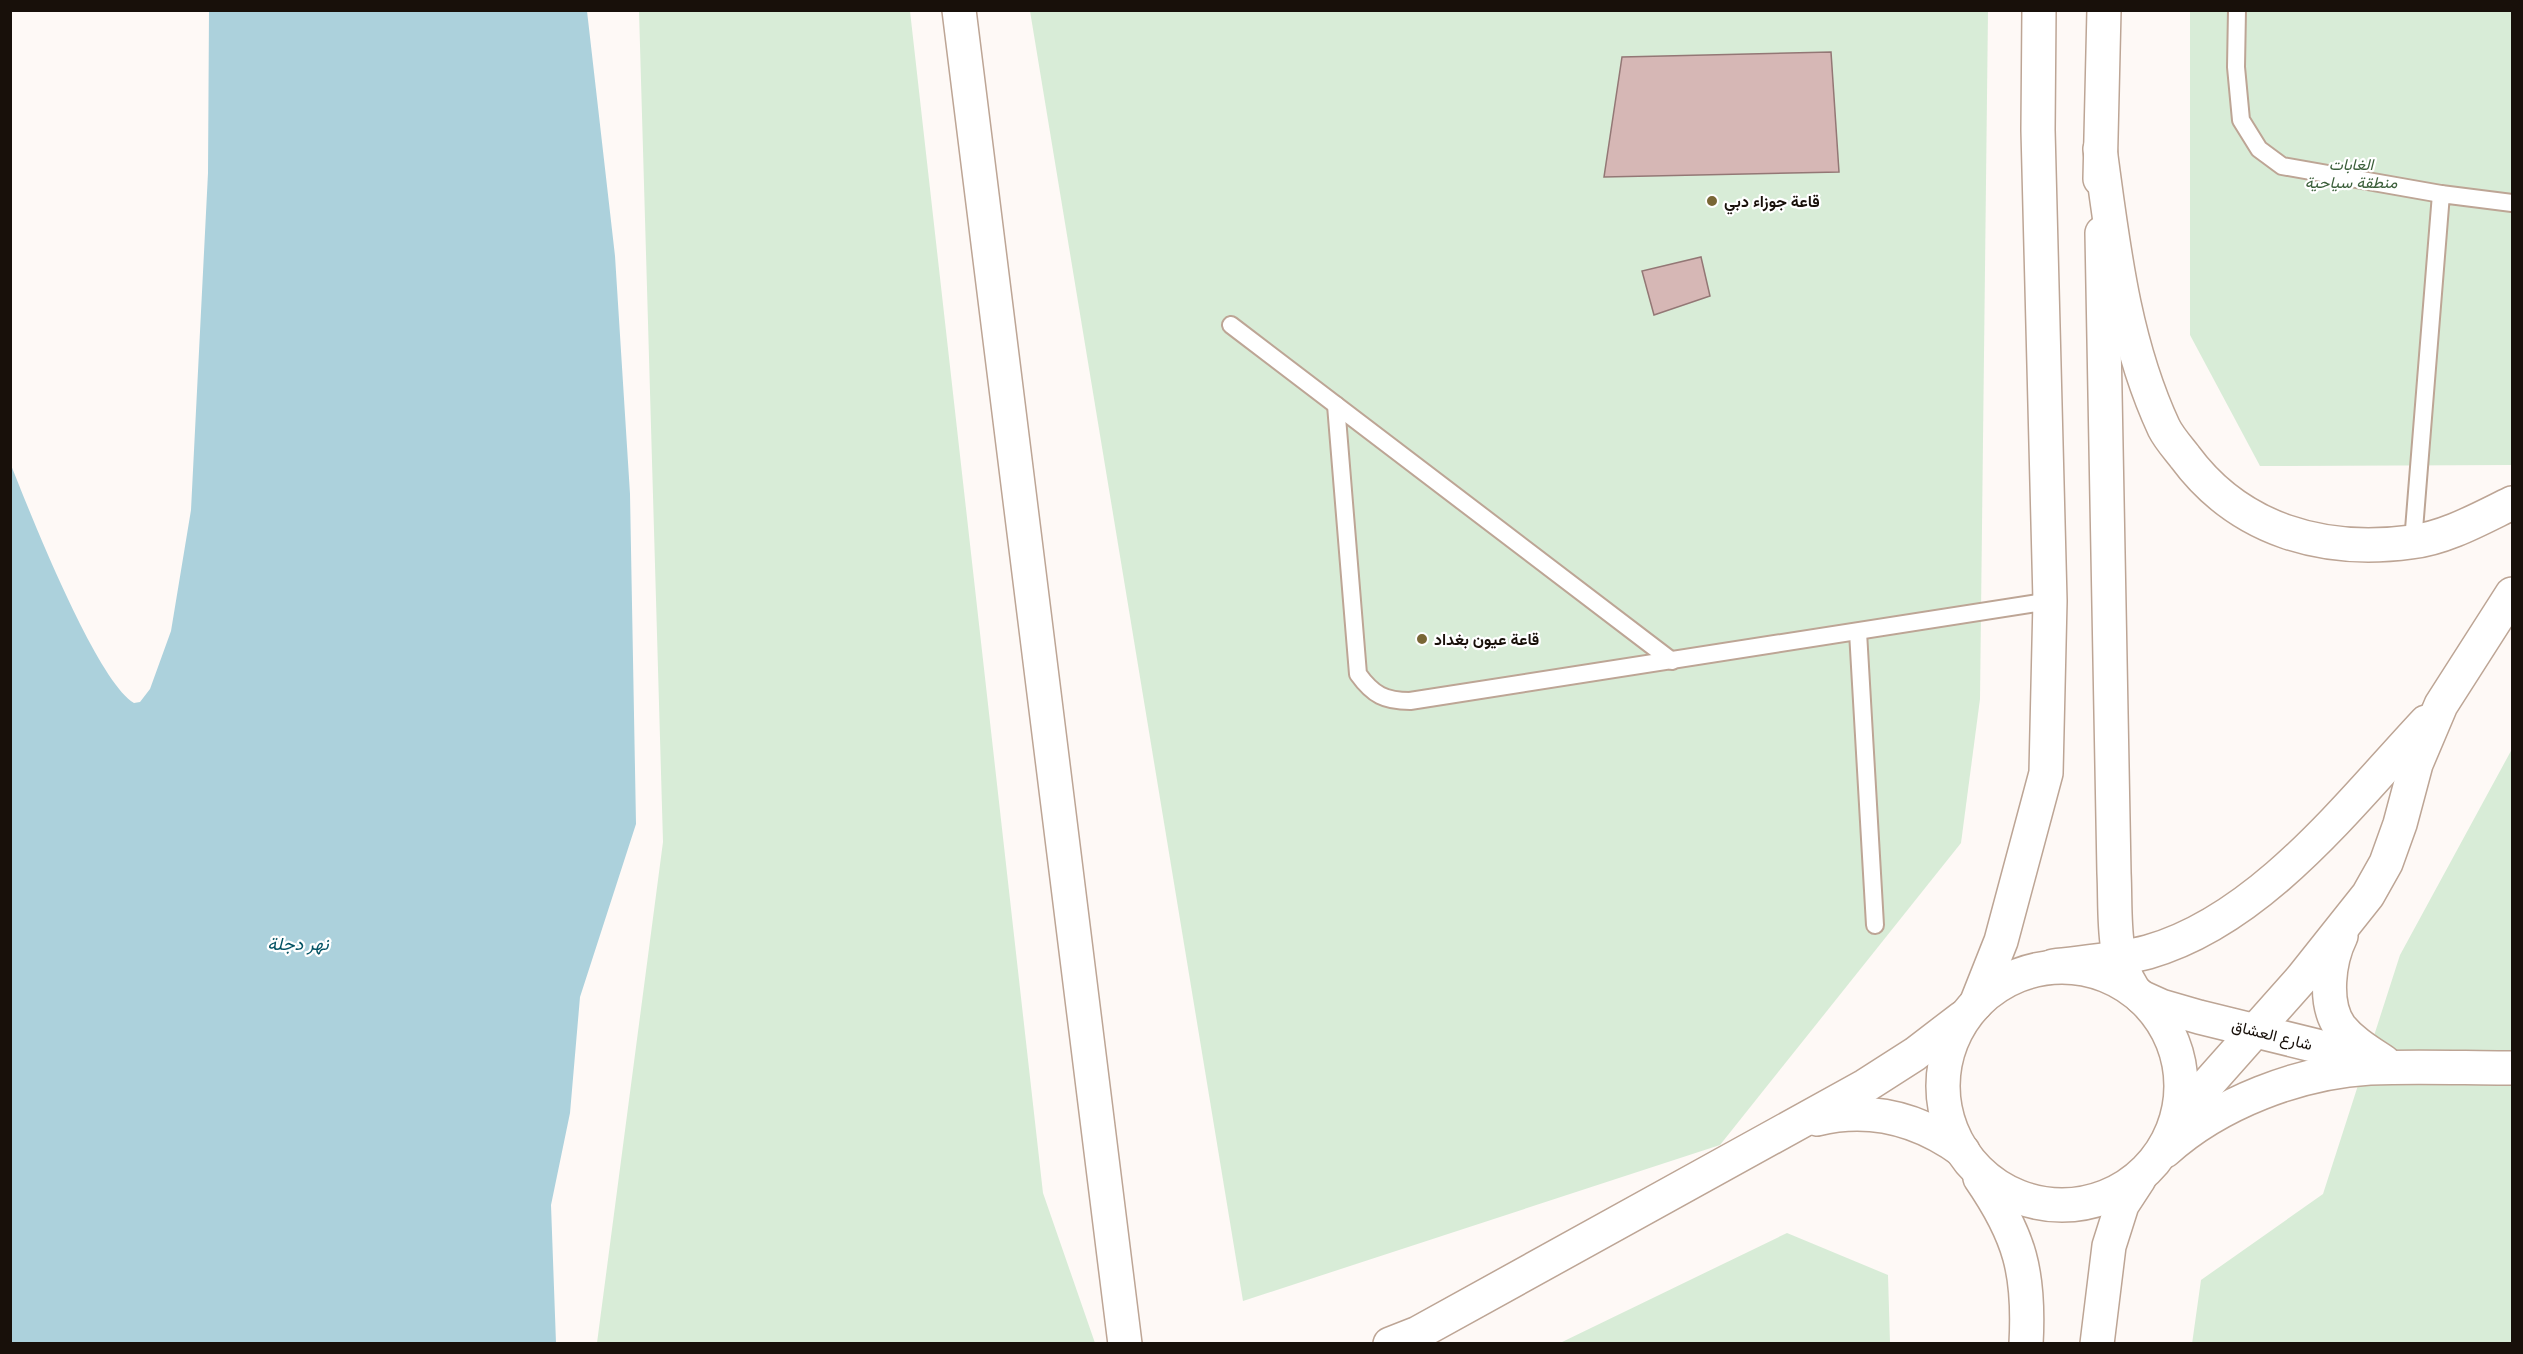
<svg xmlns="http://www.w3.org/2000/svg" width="2523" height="1354" viewBox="0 0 2523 1354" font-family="'Roboto Serif',Vazirmatn,serif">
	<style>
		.green { fill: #d8ecd7 }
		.water { fill: #acd1dc }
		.building { fill: #d6b7b5; stroke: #937775; stroke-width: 1.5 }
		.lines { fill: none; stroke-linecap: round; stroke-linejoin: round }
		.service-casing { stroke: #bda595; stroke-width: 20 }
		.minor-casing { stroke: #bda595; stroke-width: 36 }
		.secondary-casing { stroke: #bda595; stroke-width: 36 }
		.trunk-casing { stroke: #bda595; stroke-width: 36 }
		.service { stroke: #fff; stroke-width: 16 }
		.minor { stroke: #fff; stroke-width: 33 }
		.secondary { stroke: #fff; stroke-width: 33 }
		.trunk { stroke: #fff; stroke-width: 33 }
		.poi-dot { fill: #796635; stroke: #fff; stroke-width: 2 }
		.labels { text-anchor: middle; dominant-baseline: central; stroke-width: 4.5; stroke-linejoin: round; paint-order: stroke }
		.park-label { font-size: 16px; font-style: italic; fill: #3b5f3a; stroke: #fff }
		.poi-label { font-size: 16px; font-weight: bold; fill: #18100a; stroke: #fff; text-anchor: start }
		.street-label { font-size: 16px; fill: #18100a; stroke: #fff }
		.water-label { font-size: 18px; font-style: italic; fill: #035263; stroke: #fff }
	</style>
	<rect width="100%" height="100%" fill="#fef9f6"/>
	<g class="green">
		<polygon points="639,11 910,11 1043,1193 1095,1343 597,1343 663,842"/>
		<polygon points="1030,11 1988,11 1980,699 1961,843 1720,1145 1243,1301"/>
		<polygon points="2190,11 2512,11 2512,465 2260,466 2190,335"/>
		<polygon points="2512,749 2512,1343 2192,1344 2201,1280 2323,1194 2400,955"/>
		<polygon points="1787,1233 1888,1275 1890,1343 1560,1343"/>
	</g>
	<path class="water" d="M209 11H587L615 256 630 494 636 824 580 997 570 1113 551 1205 556 1343H11V465C30 513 96 680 134 703L140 702 150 689 171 631 191 510 208 173Z"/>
	<g class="building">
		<polygon points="1831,52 1839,172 1604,177 1622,57"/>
		<polygon points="1701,257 1710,296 1654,315 1642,271"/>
	</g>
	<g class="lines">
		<defs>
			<g id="service">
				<polyline points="2237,10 2236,67 2241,120 2259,149 2282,166 2441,194"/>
				<polyline points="1231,325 1672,661"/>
				<path d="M1336 405 1358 674C1373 695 1385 701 1410 701L2050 601"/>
				<polyline points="2413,542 2441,194 2512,203"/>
				<polyline points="1858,632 1875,925"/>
			</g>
			<g id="minor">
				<polyline points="959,10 1125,1344"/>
				<path d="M1817 1119C1871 1106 1919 1119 1963 1151"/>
				<polyline points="1390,1344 1418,1333 1865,1086 1915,1054 1962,1018"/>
			</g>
			<g id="secondary">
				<polyline points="2100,179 2104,10"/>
				<path d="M2102 233 2114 873C2116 912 2111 956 2133 989"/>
				<circle cx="2062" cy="1086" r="119"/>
				<polyline points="2141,997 2161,1006 2199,1017 2378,1061"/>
				<polyline points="1976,1004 2001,941 2046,773 2050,601 2038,130 2039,10"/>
				<path d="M2165 1151C2218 1103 2299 1072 2370 1068 2417 1066 2465 1068 2512 1068"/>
				<path d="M1980 1178C2020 1236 2030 1273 2026 1344"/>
				<polyline points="2097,1344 2109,1246 2122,1205 2139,1179"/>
			</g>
			<g id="trunk">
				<path d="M2100 149C2113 244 2123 340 2164 428 2169 438 2178 448 2185 457 2239 530 2323 554 2411 542 2446 538 2481 518 2512 503"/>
				<path d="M2341 936C2329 960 2323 1003 2340 1027 2352 1042 2369 1052 2384 1062"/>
				<path d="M2053 966C2084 962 2118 960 2148 952 2261 920 2349 804 2426 722"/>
				<polyline points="2176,1126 2191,1103 2302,978 2368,895 2386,863 2400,824 2416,764 2441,705 2512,594"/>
			</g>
		</defs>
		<use href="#service" class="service-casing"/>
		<use href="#minor" class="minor-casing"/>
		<use href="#secondary" class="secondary-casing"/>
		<use href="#trunk" class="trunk-casing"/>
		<use href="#service" class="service"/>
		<use href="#minor" class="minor"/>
		<use href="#secondary" class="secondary"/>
		<use href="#trunk" class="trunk"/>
	</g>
	<g class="poi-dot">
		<circle cx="1712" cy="201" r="6"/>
		<circle cx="1422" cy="639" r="6"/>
	</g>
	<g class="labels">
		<g class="park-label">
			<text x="2351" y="164">الغابات<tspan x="2351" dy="18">منطقة سياحية</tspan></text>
		</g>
		<g class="poi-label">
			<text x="1724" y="201">قاعة جوزاء دبي</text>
			<text x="1434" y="639">قاعة عيون بغداد</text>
		</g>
		<g class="street-label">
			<text transform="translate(2272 1035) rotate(14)">شارع العشاق</text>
		</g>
		<g class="water-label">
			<text x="298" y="943">نهر دجلة</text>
		</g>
	</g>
	<rect width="2523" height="1354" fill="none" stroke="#18100a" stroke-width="24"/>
</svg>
